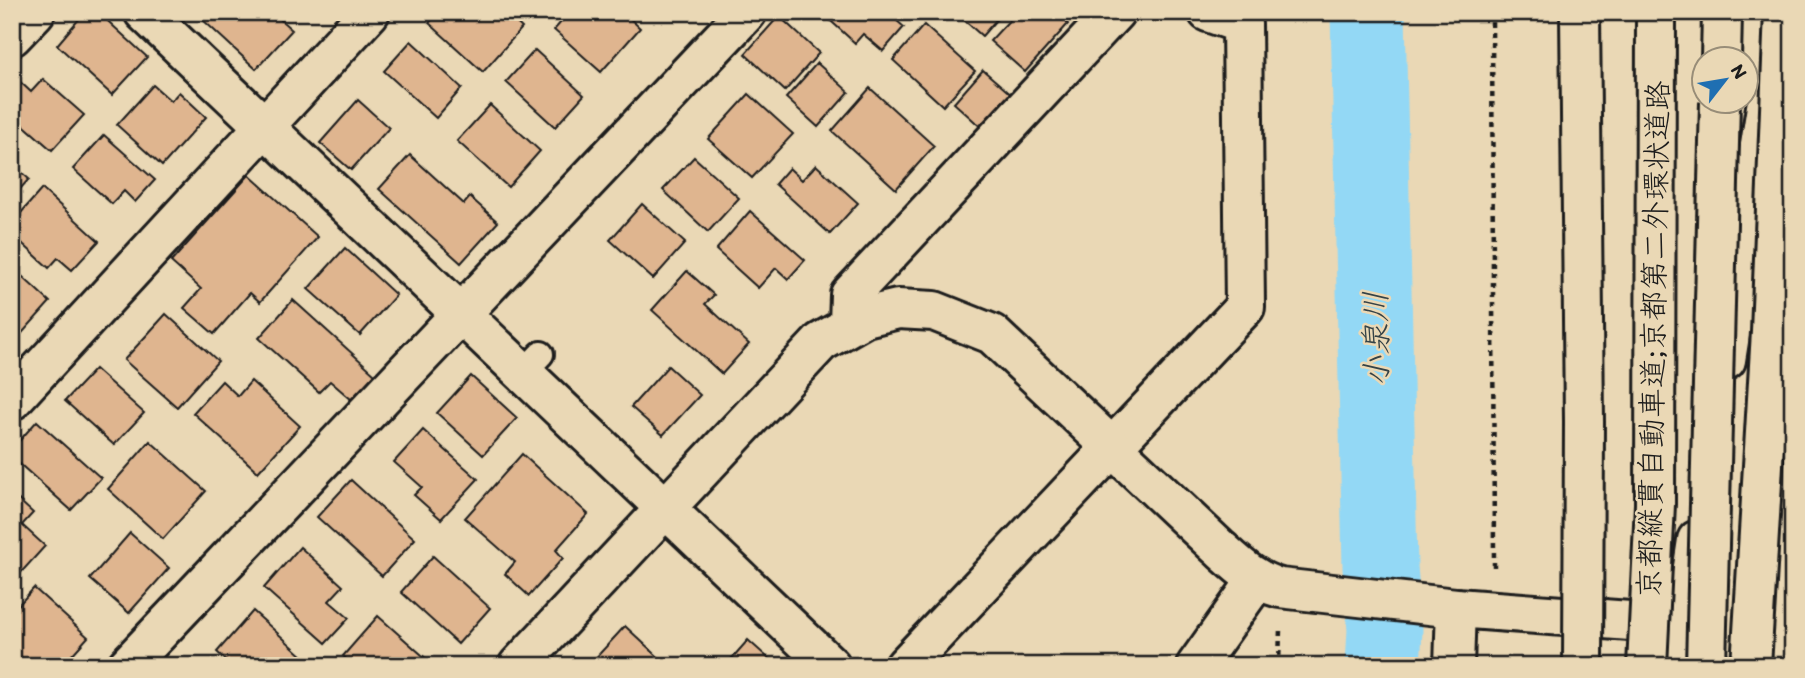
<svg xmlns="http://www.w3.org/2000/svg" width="1805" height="678" viewBox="0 0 1805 678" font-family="Itim,'Klee One',sans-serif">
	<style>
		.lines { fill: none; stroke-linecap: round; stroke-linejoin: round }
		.river { stroke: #93d8f5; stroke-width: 75 }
		.building { fill: #dfb58f; stroke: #1c1c1c; stroke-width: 2 }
		.lane-casing { stroke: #1c1c1c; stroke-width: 30 }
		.street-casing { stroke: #1c1c1c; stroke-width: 44 }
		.secondary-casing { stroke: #1c1c1c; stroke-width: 44 }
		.highway-casing { stroke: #1c1c1c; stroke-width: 44 }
		.path { stroke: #1c1c1c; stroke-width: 4.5; stroke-dasharray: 5 5; stroke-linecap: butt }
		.lane { stroke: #ead8b5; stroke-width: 24 }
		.street { stroke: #ead8b5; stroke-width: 38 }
		.secondary { stroke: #ead8b5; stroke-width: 38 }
		.highway { stroke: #ead8b5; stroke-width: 38 }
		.highway-bridge-casing { stroke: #1c1c1c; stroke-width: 44; stroke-linecap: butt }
		.highway-bridge { stroke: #ead8b5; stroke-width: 38 }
		.labels { text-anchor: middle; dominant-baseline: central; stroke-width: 5; stroke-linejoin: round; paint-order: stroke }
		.street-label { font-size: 30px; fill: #1c1c1c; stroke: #ead8b5 }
		.water-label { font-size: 32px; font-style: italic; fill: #344247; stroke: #ead8b5 }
	</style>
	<rect width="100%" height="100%" fill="#ead8b5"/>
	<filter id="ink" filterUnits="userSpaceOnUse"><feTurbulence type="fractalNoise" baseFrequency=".0143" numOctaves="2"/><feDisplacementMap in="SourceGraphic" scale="14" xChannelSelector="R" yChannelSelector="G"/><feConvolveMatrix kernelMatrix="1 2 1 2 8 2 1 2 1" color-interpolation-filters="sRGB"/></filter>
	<g filter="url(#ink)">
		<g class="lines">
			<polyline class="river" points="1368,12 1380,567 1385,630 1383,666"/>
		</g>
		<g class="building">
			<polygon points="85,12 98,12 147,57 112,95 57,45"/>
			<polygon points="210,12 272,12 292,30 256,69 203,20"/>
			<polygon points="439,12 505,12 522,28 483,72 429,23"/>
			<polygon points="570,12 623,12 640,28 601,72 554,30"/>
			<polygon points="821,12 887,12 904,27 883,51 863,34 855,43"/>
			<polygon points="955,12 1003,12 982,36"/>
			<polygon points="1017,12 1055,12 1068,24 1025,72 990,41"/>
			<polygon points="779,16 819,53 785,91 745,54"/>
			<polygon points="924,25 975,71 943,106 893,60"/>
			<polygon points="411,41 462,88 436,118 384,71"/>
			<polygon points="535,50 584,95 555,127 506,82"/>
			<polygon points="817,63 849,92 818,127 786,98"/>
			<polygon points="983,70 1013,96 983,129 954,103"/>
			<polygon points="16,78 31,92 43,79 84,115 52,150 12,115 12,83"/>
			<polygon points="153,85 171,101 179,92 206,117 162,166 117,125"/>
			<polygon points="870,88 934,146 896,189 832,131"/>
			<polygon points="749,94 793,134 752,178 708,139"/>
			<polygon points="358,100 389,128 351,170 320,143"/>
			<polygon points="490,105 540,151 508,187 457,141"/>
			<polygon points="104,135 155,180 135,202 124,191 112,204 73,169"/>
			<polygon points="410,155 464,204 470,197 498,222 461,263 379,189"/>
			<polygon points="694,157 739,198 708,232 663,190"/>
			<polygon points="12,164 29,179 12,198"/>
			<polygon points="816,165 858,203 830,234 775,184 789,168 802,180"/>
			<polygon points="249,175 318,237 260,302 250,293 214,334 184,308 201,289 171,262"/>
			<polygon points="42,189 99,241 72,270 58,258 49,268 12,234 12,223"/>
			<polygon points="642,204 685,243 653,279 610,240"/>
			<polygon points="750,211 805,260 788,279 776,268 758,288 716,250"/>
			<polygon points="345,248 396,295 360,335 308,289"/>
			<polygon points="12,267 50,302 15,341 12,339"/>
			<polygon points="687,271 714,295 705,304 749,344 722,374 652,310"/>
			<polygon points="293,300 375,374 352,400 330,381 319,392 259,338"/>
			<polygon points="166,314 218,361 177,407 124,360"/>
			<polygon points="668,366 700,395 663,435 631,407"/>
			<polygon points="95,369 144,413 114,445 65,401"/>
			<polygon points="471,376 517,418 483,455 437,413"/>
			<polygon points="222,381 238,396 251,381 300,426 258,472 193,413"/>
			<polygon points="37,421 101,478 71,510 12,457 12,449"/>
			<polygon points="423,430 478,479 441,519 414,495 422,487 394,462"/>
			<polygon points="150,441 206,491 163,539 108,489"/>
			<polygon points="522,454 588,514 556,550 563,558 529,596 505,574 515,562 465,518"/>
			<polygon points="351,480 415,539 382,576 317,517"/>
			<polygon points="12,494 33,513 22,525 45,546 17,577 12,573"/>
			<polygon points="130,533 169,568 129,613 90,579"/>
			<polygon points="300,547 343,586 329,601 349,618 326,643 264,588"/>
			<polygon points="433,556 490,608 458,644 401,592"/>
			<polygon points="34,588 88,637 62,666 29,666 12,651 12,612"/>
			<polygon points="253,611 304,657 296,666 232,666 217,652"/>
			<polygon points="378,616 431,663 429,666 354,666 343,656"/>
			<polygon points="625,626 668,666 594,666 591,663"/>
			<polygon points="748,640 777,666 725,666"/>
		</g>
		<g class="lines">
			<defs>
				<polyline id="lane" points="523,373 541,354"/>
				<g id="street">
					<polyline points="144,12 831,666"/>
					<polyline points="12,36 35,12"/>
					<polyline points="849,324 850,295 1115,12"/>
					<polyline points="12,400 370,12"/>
					<polyline points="127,666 747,12"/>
					<polyline points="905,666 1245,307 1242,24 1208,12"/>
					<polyline points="1196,666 1257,580"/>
					<polyline points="1454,666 1456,608"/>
				</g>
				<g id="secondary">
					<polyline points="1726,360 1767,101"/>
					<path d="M518 666 821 342 865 317 898 309 934 311 992 334 1218 547C1238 565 1254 581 1280 588L1456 608 1684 625"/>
					<polyline points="1678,666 1697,540"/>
				</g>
				<polyline id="highway" points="1721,60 1722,12"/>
			</defs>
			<use href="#lane" class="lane-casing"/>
			<use href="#street" class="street-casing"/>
			<use href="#secondary" class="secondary-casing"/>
			<use href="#highway" class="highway-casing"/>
			<g class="path">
				<polyline points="1492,12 1494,570"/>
				<polyline points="1279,666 1280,628"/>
			</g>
			<use href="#lane" class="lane"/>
			<use href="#street" class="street"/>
			<use href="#secondary" class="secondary"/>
			<use href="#highway" class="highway"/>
			<defs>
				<g id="highway-bridge">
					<polyline points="1580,12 1584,422 1583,666"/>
					<polyline points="1647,666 1655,504 1656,12"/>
					<polyline points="1706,666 1720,102"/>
					<polyline points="1751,666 1771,332 1784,12"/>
				</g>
			</defs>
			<use href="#highway-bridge" class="highway-bridge-casing"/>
			<use href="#highway-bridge" class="highway-bridge"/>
		</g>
	</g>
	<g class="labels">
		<g class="street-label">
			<text transform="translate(1653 339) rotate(-89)">京都縦貫自動車道;京都第二外環状道路</text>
		</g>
		<g class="water-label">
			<text transform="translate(1376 339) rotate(-91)">小泉川</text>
		</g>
	</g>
	<rect width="1805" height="678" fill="none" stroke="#ead8b5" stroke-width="42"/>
	<rect x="21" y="21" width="1763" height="636" fill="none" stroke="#1c1c1c" stroke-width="2.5" filter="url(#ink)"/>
	<g transform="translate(1725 80) rotate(59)"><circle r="33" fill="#ead8b5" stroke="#988d78" stroke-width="2"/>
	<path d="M0-5L12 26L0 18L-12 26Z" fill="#1f6fb2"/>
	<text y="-10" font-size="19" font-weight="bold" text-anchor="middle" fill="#1c1c1c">N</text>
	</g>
</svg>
